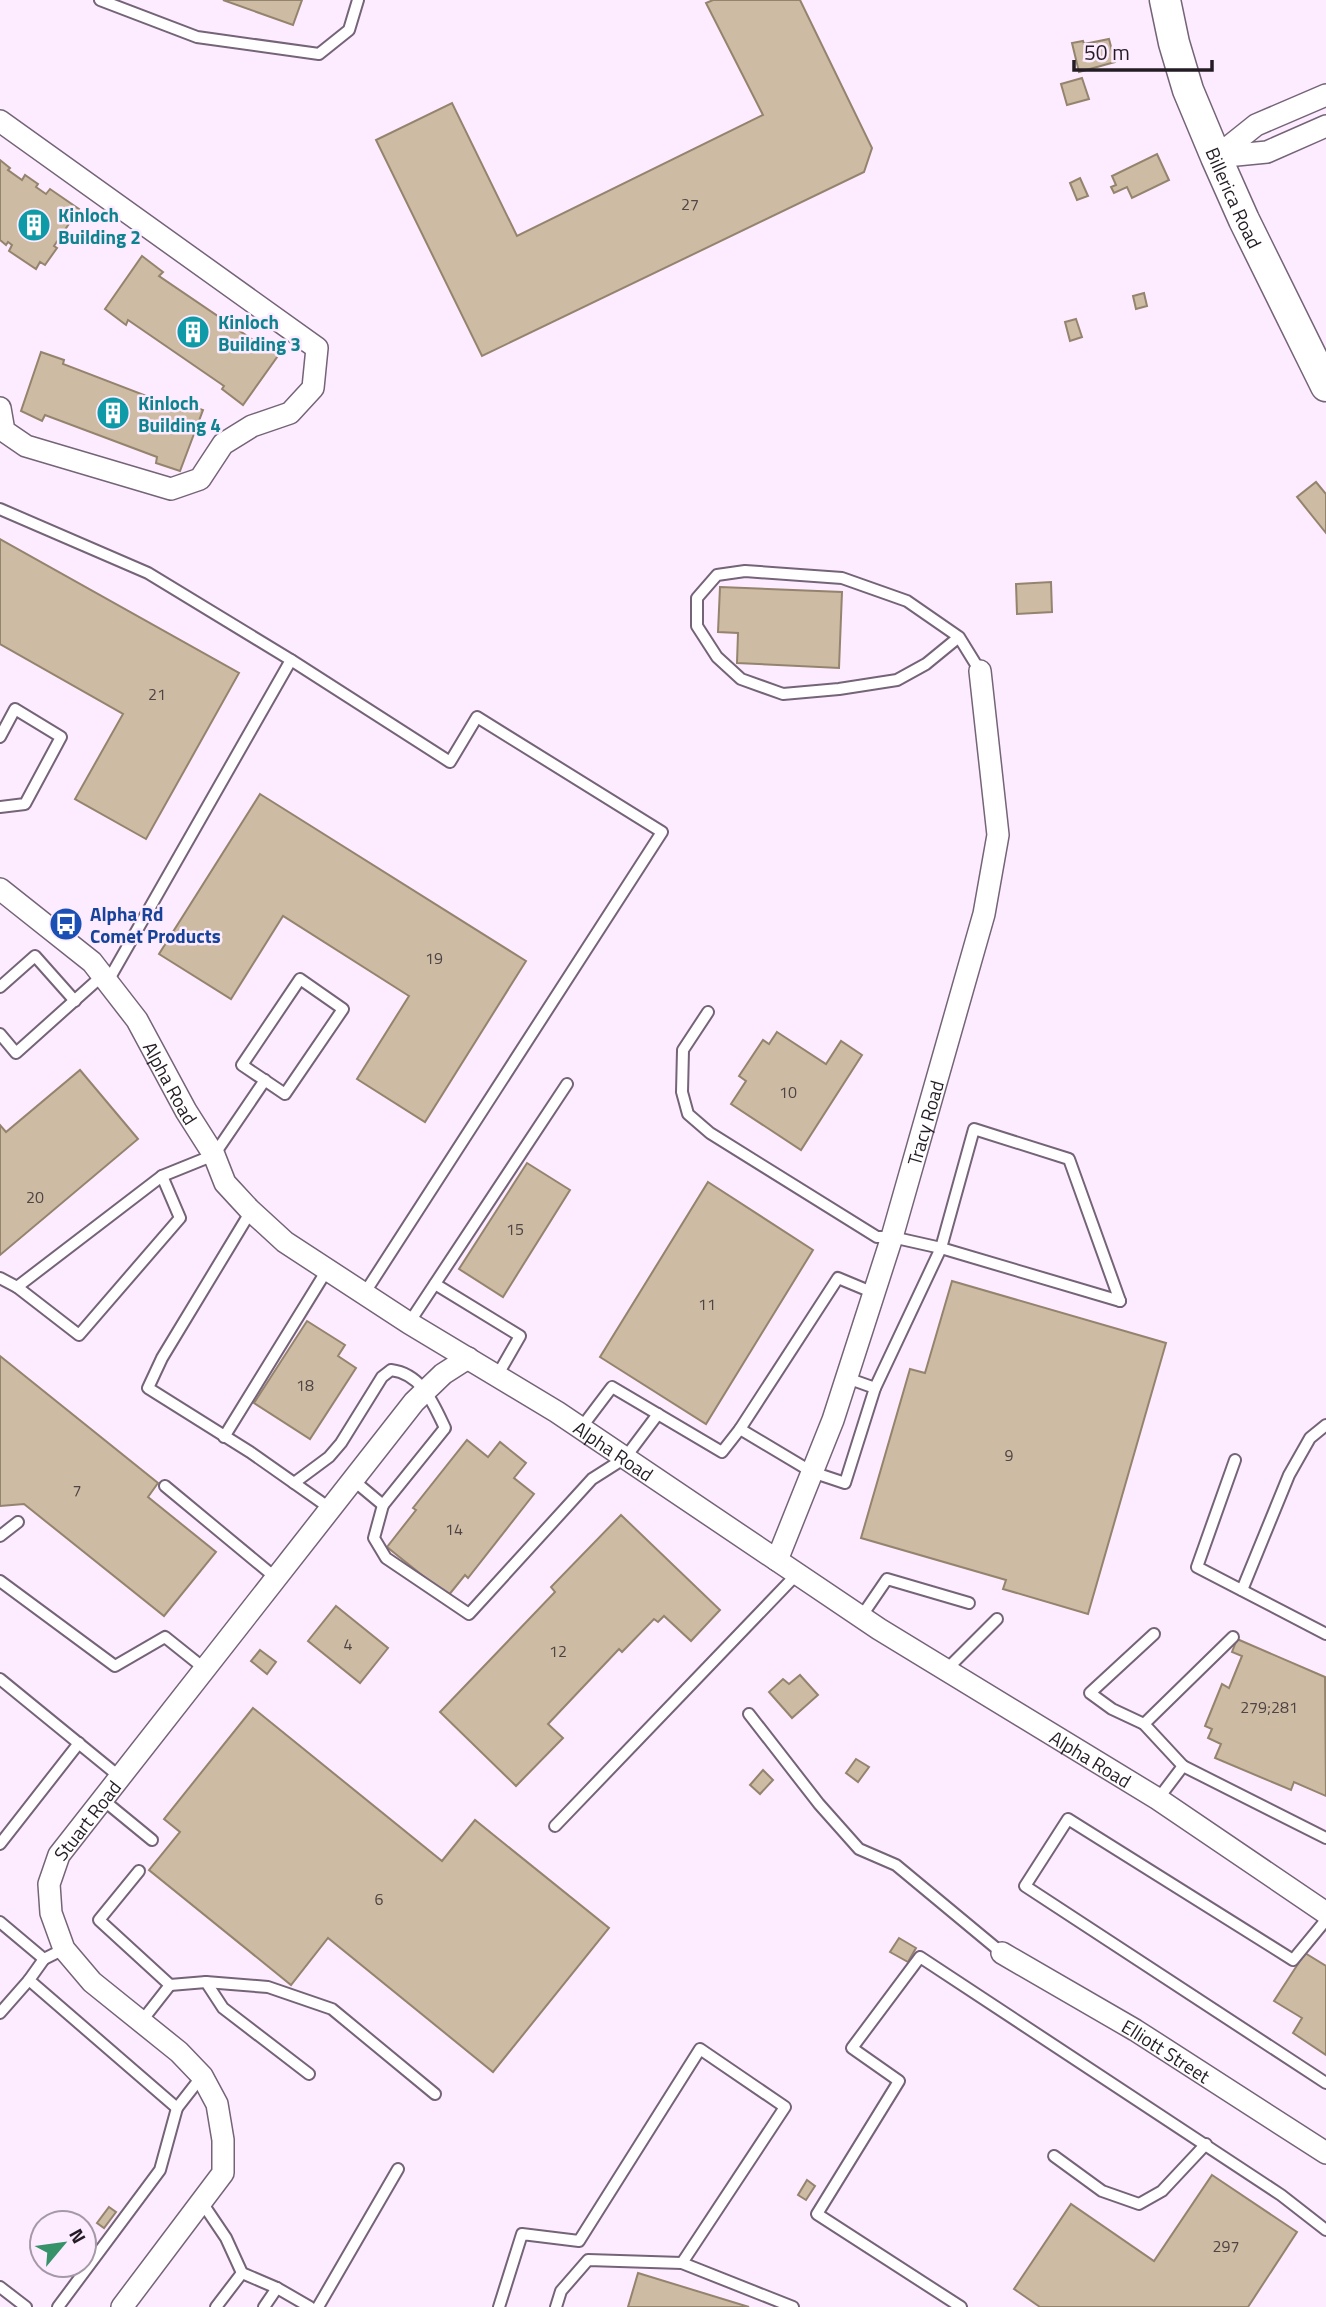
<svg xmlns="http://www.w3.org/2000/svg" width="1326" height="2307" viewBox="0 0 1326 2307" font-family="'Titillium Web',sans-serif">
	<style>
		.building { fill: #cdbba4; stroke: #94836d; stroke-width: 2 }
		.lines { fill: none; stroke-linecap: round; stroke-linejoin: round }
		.service-casing { stroke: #756377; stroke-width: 14 }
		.minor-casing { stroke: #756377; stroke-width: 24 }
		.secondary-casing { stroke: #756377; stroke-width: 33 }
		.service { stroke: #fff; stroke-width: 10 }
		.minor { stroke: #fff; stroke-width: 21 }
		.secondary { stroke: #fff; stroke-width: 30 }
		.labels { text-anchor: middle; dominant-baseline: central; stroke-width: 5; stroke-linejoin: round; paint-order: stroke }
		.number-label { font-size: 16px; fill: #4e4444 }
		.street-label { font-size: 19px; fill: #241c24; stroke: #fdecff }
		.culture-label { font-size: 19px; font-weight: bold; fill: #0d838f; stroke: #fdecff; text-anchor: start }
		.transit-label { font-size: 19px; font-weight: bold; fill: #164399; stroke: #fdecff; text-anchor: start }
	</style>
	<rect width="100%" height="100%" fill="#fdecff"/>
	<g class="building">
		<polygon points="223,0 302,0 293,25"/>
		<polygon points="713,0 800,0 872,148 864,172 482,356 376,140 452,103 517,236 763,115 706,3"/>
		<polygon points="1109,39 1115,62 1079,72 1072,43 1083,41 1084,44"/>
		<polygon points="1082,78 1089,99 1067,105 1061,84"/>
		<polygon points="1157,154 1169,180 1132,198 1127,187 1114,193 1111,187 1116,185 1112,176"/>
		<polygon points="0,160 10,168 8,170 22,180 25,175 38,184 36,187 46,194 50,189 79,209 54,246 57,248 45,265 40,262 36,269 9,251 12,245 8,242 6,245 0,240"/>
		<polygon points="1080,178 1088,196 1077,200 1070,183"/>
		<polygon points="142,256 163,272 159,276 256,342 260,339 280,353 243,405 222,389 224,386 128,320 126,325 105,309"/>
		<polygon points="1144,293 1147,306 1136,309 1133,296"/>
		<polygon points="1076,319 1082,337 1070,341 1065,322"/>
		<polygon points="41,352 64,360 63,364 175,407 178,401 203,410 180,471 156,463 157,457 45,415 42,421 21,411"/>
		<polygon points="1316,482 1326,494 1326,533 1297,497"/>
		<polygon points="0,539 239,673 146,839 75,799 123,714 0,644"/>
		<polygon points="1051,582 1052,612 1017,614 1016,584"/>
		<polygon points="720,587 842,592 839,668 737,663 738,633 718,632"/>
		<polygon points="260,794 526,961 425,1122 357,1079 409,996 283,916 231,999 159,954"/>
		<polygon points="777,1032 826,1064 841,1041 862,1055 801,1150 731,1104 746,1081 739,1076 763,1040 769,1044"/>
		<polygon points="80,1070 138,1139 0,1255 0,1125 6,1132"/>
		<polygon points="527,1163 570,1190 503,1297 459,1269"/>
		<polygon points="708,1182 813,1250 706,1424 600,1357"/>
		<polygon points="952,1281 1166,1343 1088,1614 1003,1589 1006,1580 861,1538 910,1369 925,1373"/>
		<polygon points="307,1321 345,1345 338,1356 356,1368 310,1439 254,1403"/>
		<polygon points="0,1356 158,1483 148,1497 216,1552 164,1616 24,1504 0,1506"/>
		<polygon points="467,1440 488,1457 500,1442 526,1463 514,1478 534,1494 468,1578 465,1575 448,1596 387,1547 416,1510 413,1508"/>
		<polygon points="621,1515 720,1610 691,1641 664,1616 658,1622 654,1619 622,1652 619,1649 548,1724 563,1738 516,1786 440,1712 555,1592 551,1587"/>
		<polygon points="336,1606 388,1648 360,1683 308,1641"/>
		<polygon points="1237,1639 1325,1677 1326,1796 1294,1782 1291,1790 1215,1758 1221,1744 1208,1738 1212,1729 1205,1726 1222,1684 1229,1688 1242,1656 1232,1652"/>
		<polygon points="260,1650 276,1662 267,1674 251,1661"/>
		<polygon points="800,1675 818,1695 792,1718 769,1692 783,1679 789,1684"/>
		<polygon points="253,1708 442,1861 475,1820 609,1928 493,2072 328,1938 291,1985 149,1870 180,1832 164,1819"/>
		<polygon points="856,1759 869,1767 858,1782 846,1773"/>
		<polygon points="763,1770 773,1780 760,1794 750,1785"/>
		<polygon points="899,1938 916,1948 908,1962 890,1952"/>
		<polygon points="1305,1953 1326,1966 1326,2055 1293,2033 1302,2018 1274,2001"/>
		<polygon points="1212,2175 1297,2232 1248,2307 1040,2307 1014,2289 1071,2204 1154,2261"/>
		<polygon points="807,2180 815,2186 806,2200 798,2195"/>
		<polygon points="109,2207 116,2212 104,2228 97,2223"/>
		<polygon points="638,2273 749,2307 628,2307"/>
	</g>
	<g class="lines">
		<defs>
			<g id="service">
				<polyline points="100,0 197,37 319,54 349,30 358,0"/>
				<polyline points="0,509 148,573 291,660 450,762 477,717 662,832 364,1294"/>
				<polyline points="959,637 926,664 897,680 839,689 783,694 741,679 717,657 697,626 697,598 717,575 745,571 842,578 907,601 959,637 980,671"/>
				<polyline points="0,737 15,709 61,737 25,804 0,807"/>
				<polygon points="300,979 343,1009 285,1094 242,1065"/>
				<polyline points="108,981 291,660"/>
				<polyline points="0,987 35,956 75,1001"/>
				<polyline points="708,1012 683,1050 682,1092 688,1114 710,1133 877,1237 892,1237 941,1248 1120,1301"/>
				<polyline points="0,1034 16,1053 103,975"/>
				<polyline points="251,1211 162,1358 148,1388 250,1452 331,1509"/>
				<polyline points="0,1278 17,1287 162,1176 214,1155 265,1080"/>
				<polyline points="435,1284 520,1336 497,1376"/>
				<polyline points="17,1287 79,1335 180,1218 162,1176"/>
				<polyline points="874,1293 838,1278 740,1429 812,1472 845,1483 875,1388 941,1248 974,1129 1069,1159 1120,1301"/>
				<polyline points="409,1323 567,1084"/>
				<polyline points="847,1378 875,1388"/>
				<polyline points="581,1428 612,1387 722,1452 740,1429"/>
				<polyline points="224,1437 327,1270"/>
				<polyline points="1235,1460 1197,1567 1326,1634"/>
				<path d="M294 1483 329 1457 341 1443 382 1377 391 1370C422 1374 433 1403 445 1428L383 1505 353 1480"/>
				<polyline points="165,1486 276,1578"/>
				<polyline points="383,1505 374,1538 386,1558 469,1614 592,1479 625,1458 658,1414"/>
				<polyline points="0,1536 18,1522"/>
				<polyline points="0,1581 115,1666 165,1637 205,1669"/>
				<polyline points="1242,1590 1289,1475 1310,1438 1326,1425"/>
				<polyline points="861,1617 887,1579 969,1603"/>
				<polyline points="1154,1634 1090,1693 1112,1709 1144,1724 1183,1766"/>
				<polyline points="946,1670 997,1619"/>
				<polyline points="0,1679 120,1777"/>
				<polyline points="749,1714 819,1804 859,1849 896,1865 1002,1953"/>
				<polyline points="1144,1724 1233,1637"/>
				<polyline points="102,1799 152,1840"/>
				<polyline points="1158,1799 1183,1766 1326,1838"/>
				<polyline points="555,1826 797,1574"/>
				<polyline points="0,1844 79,1743"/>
				<polyline points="139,1871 99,1920 170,1985 141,2022"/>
				<polyline points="1326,1920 1293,1960 1068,1819 1025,1886 1326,2083"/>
				<polyline points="0,1922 44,1959 64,1949"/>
				<polyline points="44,1959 29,1980 177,2108 202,2076"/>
				<polyline points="206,1982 223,2008 309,2074"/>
				<polyline points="170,1985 206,1982 268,1987 332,2009 435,2094"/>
				<polyline points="0,2013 29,1980"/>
				<polyline points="1054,2156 1102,2191 1139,2204 1162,2191 1206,2144"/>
				<polyline points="201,2201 226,2238 242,2273 277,2288 310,2307"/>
				<polyline points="0,2287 26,2307"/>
				<polyline points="58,2307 160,2170 177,2108"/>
				<polyline points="216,2307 242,2273"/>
				<polyline points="264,2307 277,2288"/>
				<polyline points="318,2307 398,2169"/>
				<polyline points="499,2307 522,2234 579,2241 700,2049 785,2107 682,2263 793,2307"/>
				<polyline points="556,2307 561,2291 588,2260 682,2263"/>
				<polyline points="961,2307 817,2214 899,2081 852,2048 920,1957 1281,2195 1326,2230"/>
			</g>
			<g id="minor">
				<polyline points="0,121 317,348 313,388 290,413 252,426 223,444 200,479 171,489 26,446 4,431 0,408"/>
				<polyline points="1216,157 1256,125 1326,95"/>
				<polyline points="1216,157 1267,152 1326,126"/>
				<path id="s1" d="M0 889 92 962 137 1020 186 1111 214 1155 225 1183 249 1209 285 1242 409 1323 557 1412 879 1629 1158 1799 1326 1913"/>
				<path id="s2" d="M777 1560 833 1420 892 1237 984 914 998 835 980 671"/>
				<path id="s3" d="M1002 1953 1135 2030 1326 2153"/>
				<path id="s4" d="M122 2307 223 2173V2140L217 2104 202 2076 179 2052 92 1982 64 1949 51 1913 49 1884 59 1855 414 1402 443 1374 468 1358"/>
			</g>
			<g id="secondary">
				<path id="s5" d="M1165 0 1174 43 1188 90 1216 157 1244 220 1326 386"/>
			</g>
		</defs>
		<use href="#service" class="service-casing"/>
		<use href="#minor" class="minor-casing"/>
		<use href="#secondary" class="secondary-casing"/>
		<use href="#service" class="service"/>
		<use href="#minor" class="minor"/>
		<use href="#secondary" class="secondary"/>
	</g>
	<defs>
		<symbol id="building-disc" viewBox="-11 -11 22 22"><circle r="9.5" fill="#0f9aa8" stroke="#fdecff"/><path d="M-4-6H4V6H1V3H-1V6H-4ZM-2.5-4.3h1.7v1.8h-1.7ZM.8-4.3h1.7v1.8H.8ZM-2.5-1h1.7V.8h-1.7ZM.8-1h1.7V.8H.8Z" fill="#fff"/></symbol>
		<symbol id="bus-disc" viewBox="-11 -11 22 22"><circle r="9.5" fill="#1a4fb4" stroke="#fdecff"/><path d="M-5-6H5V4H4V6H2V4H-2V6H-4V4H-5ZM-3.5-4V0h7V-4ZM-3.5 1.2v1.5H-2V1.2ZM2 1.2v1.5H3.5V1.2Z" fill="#fff"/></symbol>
	</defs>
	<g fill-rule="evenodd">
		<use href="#building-disc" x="15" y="206" width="38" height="38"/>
		<use href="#building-disc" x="174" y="313" width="38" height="38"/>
		<use href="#building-disc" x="94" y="394" width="38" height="38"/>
		<use href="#bus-disc" x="47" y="905" width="38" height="38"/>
	</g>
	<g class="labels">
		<g class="number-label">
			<text x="690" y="204">27</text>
			<text x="157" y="694">21</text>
			<text x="434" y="958">19</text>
			<text x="788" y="1092">10</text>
			<text x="35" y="1197">20</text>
			<text x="515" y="1229">15</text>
			<text x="707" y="1304">11</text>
			<text x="305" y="1385">18</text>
			<text x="1009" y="1455">9</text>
			<text x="77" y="1490">7</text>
			<text x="454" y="1529">14</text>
			<text x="348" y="1644">4</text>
			<text x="558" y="1651">12</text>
			<text x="1269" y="1707">279;281</text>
			<text x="379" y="1899">6</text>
			<text x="1226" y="2246">297</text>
		</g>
		<g class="street-label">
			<text stroke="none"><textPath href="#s5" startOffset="210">Billerica Road</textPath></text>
			<text stroke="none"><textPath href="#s1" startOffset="262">Alpha Road</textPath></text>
			<text stroke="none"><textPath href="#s2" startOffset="462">Tracy Road</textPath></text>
			<text stroke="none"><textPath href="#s1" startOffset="850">Alpha Road</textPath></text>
			<text stroke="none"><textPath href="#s1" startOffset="1418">Alpha Road</textPath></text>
			<text stroke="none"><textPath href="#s4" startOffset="600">Stuart Road</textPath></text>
			<text stroke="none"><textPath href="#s3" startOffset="191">Elliott Street</textPath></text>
		</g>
		<g class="culture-label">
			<text x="58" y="214">Kinloch<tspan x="58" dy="22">Building 2</tspan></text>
			<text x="218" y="321">Kinloch<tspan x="218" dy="22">Building 3</tspan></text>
			<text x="138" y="402">Kinloch<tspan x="138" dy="22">Building 4</tspan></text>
		</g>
		<g class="transit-label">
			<text x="90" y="913">Alpha Rd<tspan x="90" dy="22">Comet Products</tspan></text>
		</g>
	</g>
	<g transform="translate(63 2244) rotate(61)"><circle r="33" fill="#fdecff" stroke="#a699a7" stroke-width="2"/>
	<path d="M0-5L12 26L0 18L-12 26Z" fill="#359269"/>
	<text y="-10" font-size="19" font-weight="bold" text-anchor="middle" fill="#241c24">N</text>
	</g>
	<path d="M1074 60v10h138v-10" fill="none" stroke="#241c24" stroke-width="3.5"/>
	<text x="1084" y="60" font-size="21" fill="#241c24" stroke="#fdecff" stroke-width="5" paint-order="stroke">50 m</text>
</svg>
